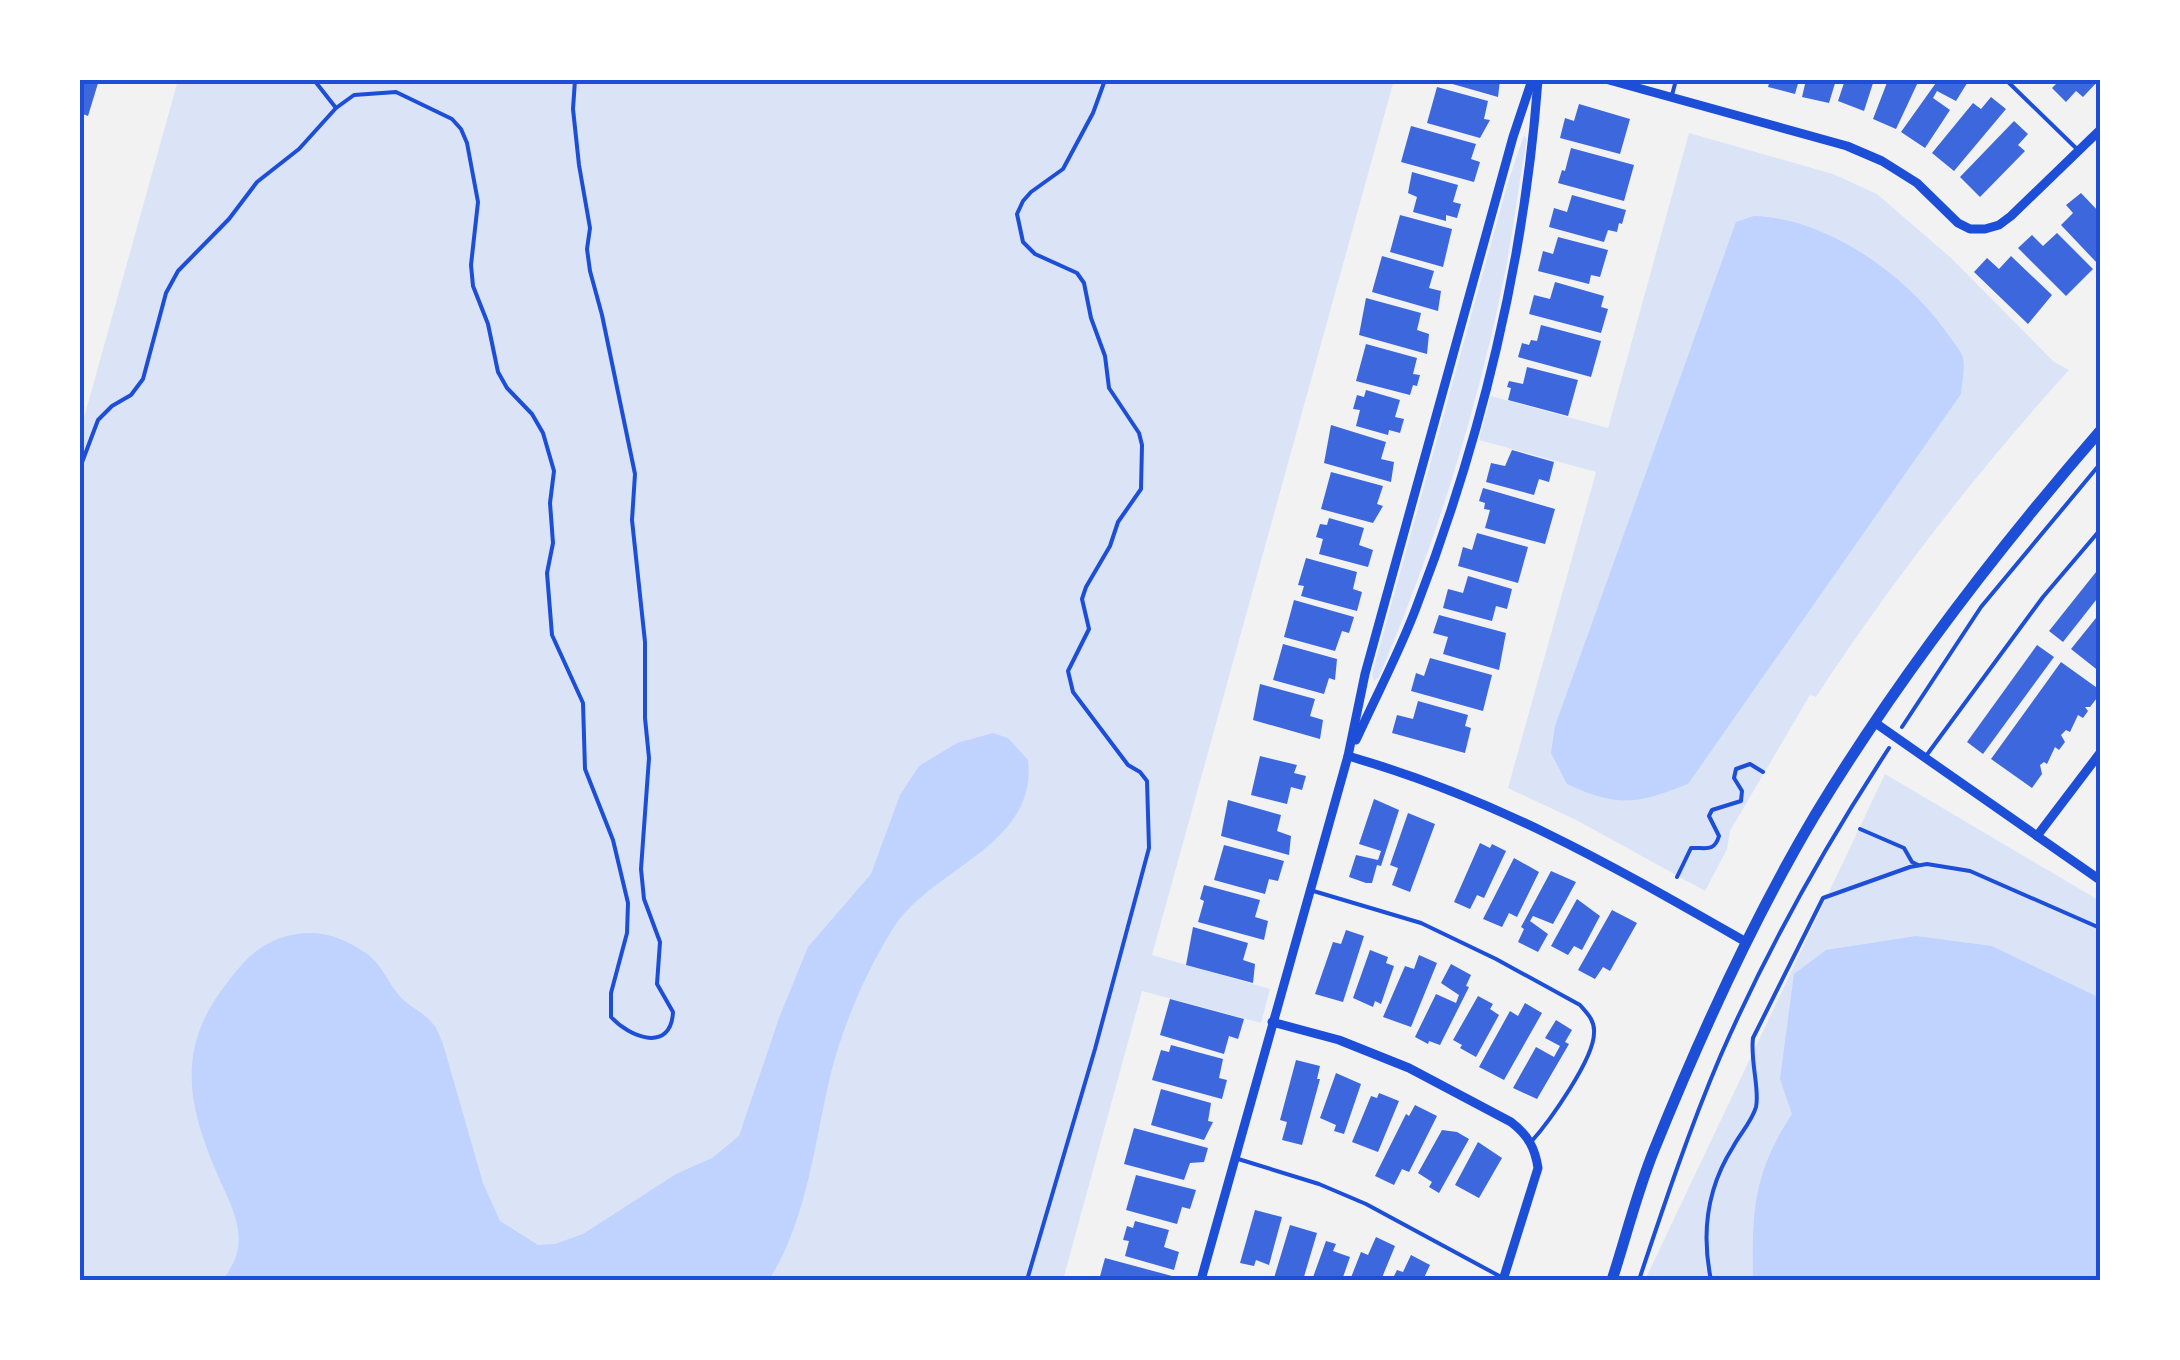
<svg xmlns="http://www.w3.org/2000/svg" width="2180" height="1360" viewBox="0 0 2180 1360" font-family="Ubuntu,sans-serif">
	<style>
		.green { fill: #dbe4f7 }
		.water { fill: #bfd3fe }
		.building { fill: #3d67dc }
		.lines { fill: none; stroke-linecap: round; stroke-linejoin: round }
		.path { stroke: #1d4ed8; stroke-width: 4 }
		.service { stroke: #1d4ed8; stroke-width: 4 }
		.minor { stroke: #1d4ed8; stroke-width: 9 }
		.secondary { stroke: #1d4ed8; stroke-width: 11 }
		.neatline { fill: none; stroke: #1d4ed8; stroke-width: 4 }
	</style>
	<rect width="100%" height="100%" fill="#f2f2f2"/>
	<g class="green">
		<polygon points="178,80 1394,80 1152,955 1270,989 1261,1023 1142,991 1063,1280 80,1280 80,432"/>
		<path d="M1689 133 1833 174 1877 194 1950 257 2054 362 2069 370C1976 473 1892 581 1816 697L1810 695 1730 831 1727 849 1705 891 1578 821 1508 788 1596 472 1479 440 1491 396 1608 428Z"/>
		<path d="M1524 135 1527 139C1519 182 1514 225 1506 268 1478 408 1435 545 1379 677L1374 681 1372 674 1508 182Z"/>
		<polygon points="1885,774 2100,901 2100,1280 1645,1280"/>
	</g>
	<g class="water">
		<path d="M1754 216C1825 218 1904 273 1944 329 1949 337 1958 346 1962 355 1966 365 1962 382 1961 394L1688 784C1636 804 1619 808 1567 784L1551 753 1555 726 1736 222Z"/>
		<path d="M993 733 1008 738 1028 760C1038 847 929 868 892 930 865 974 842 1027 830 1077 814 1145 807 1220 769 1280H223C228 1272 235 1262 237 1253 243 1230 232 1207 223 1187 191 1115 172 1055 224 987 242 963 257 944 287 936 317 928 341 936 366 953 382 965 386 979 398 994 407 1006 424 1012 433 1024 438 1029 440 1038 443 1044L483 1183 500 1221 538 1245 555 1244 583 1234 676 1174 712 1158 739 1136 779 1018 808 947 871 874 900 795 919 766 957 743Z"/>
		<path d="M1916 936 1992 946 2100 998V1280H1753C1752 1212 1753 1173 1792 1114L1780 1079 1794 974 1826 950Z"/>
	</g>
	<g class="building">
		<polygon points="80,80 99,80 88,116 80,113"/>
		<polygon points="1500,80 1498,97 1442,81 1442,80"/>
		<polygon points="1770,80 1799,80 1795,94 1768,87"/>
		<polygon points="1806,80 1836,80 1829,103 1802,97"/>
		<polygon points="1845,80 1874,80 1864,111 1838,101"/>
		<polygon points="1888,80 1919,80 1896,129 1873,119"/>
		<polygon points="1938,80 1969,80 1956,101 1937,91 1933,98 1950,110 1925,148 1901,132"/>
		<polygon points="2060,80 2099,80 2083,97 2076,91 2066,102 2052,88"/>
		<polygon points="1437,87 1488,101 1484,119 1490,120 1480,138 1427,123"/>
		<polygon points="1991,97 2006,109 1954,171 1932,153 1973,103 1981,109"/>
		<polygon points="1579,104 1630,119 1620,154 1560,138 1565,118 1574,121"/>
		<polygon points="2014,121 2028,134 2018,145 2025,151 1980,197 1960,177"/>
		<polygon points="1411,126 1476,144 1471,159 1480,162 1474,182 1401,162"/>
		<polygon points="1571,148 1634,165 1624,201 1558,183 1562,170 1565,171"/>
		<polygon points="1412,172 1458,185 1453,202 1461,204 1457,218 1446,215 1446,221 1413,212 1417,197 1408,193"/>
		<polygon points="2081,193 2100,213 2100,260 2097,263 2061,225 2073,213 2066,205"/>
		<polygon points="1572,195 1626,210 1622,224 1619,223 1617,232 1608,230 1604,242 1549,227 1554,208 1567,212"/>
		<polygon points="1400,215 1452,229 1443,267 1390,252"/>
		<polygon points="2057,233 2093,269 2066,296 2018,248 2032,235 2043,246"/>
		<polygon points="1558,237 1608,250 1600,277 1591,275 1589,284 1538,271 1543,251 1553,254"/>
		<polygon points="1382,256 1434,271 1429,288 1441,291 1438,311 1372,292"/>
		<polygon points="2011,256 2052,295 2028,324 1974,272 1987,258 1999,269"/>
		<polygon points="1555,282 1604,296 1601,307 1608,309 1601,333 1529,314 1534,295 1550,299"/>
		<polygon points="1366,298 1421,313 1417,330 1429,334 1427,354 1359,335"/>
		<polygon points="1541,325 1601,341 1591,377 1518,357 1522,343 1529,345 1531,340 1537,341"/>
		<polygon points="1366,344 1417,358 1413,374 1420,375 1417,386 1413,385 1410,395 1356,381"/>
		<polygon points="1527,367 1578,380 1568,416 1508,400 1511,388 1507,387 1509,381 1523,384"/>
		<polygon points="1366,390 1400,400 1395,417 1404,419 1400,433 1389,430 1388,435 1356,426 1360,410 1353,409 1357,395 1364,397"/>
		<polygon points="1331,425 1386,442 1381,459 1394,462 1391,482 1324,463"/>
		<polygon points="1512,450 1554,462 1549,482 1539,479 1534,495 1486,482 1491,463 1505,466"/>
		<polygon points="1331,472 1383,486 1377,504 1383,506 1373,523 1321,509"/>
		<polygon points="1483,488 1555,509 1545,544 1485,528 1490,510 1484,509 1485,503 1479,501"/>
		<polygon points="1329,518 1364,528 1359,545 1373,550 1368,567 1319,554 1323,539 1316,537 1320,524 1327,525"/>
		<polygon points="1477,533 1528,547 1518,583 1458,566 1463,547 1472,550"/>
		<polygon points="1306,558 1357,572 1353,589 1362,592 1357,611 1301,596 1304,586 1298,585"/>
		<polygon points="2100,567 2100,595 2063,642 2049,631"/>
		<polygon points="1468,576 1512,589 1507,609 1496,606 1492,621 1443,608 1448,589 1463,593"/>
		<polygon points="1294,600 1354,617 1349,633 1342,631 1335,651 1284,637"/>
		<polygon points="2100,613 2100,672 2071,649"/>
		<polygon points="1439,615 1506,633 1499,670 1443,654 1448,637 1433,633"/>
		<polygon points="1283,644 1337,659 1335,680 1329,678 1324,694 1273,680"/>
		<polygon points="2037,645 2054,657 1983,754 1967,742"/>
		<polygon points="1430,658 1492,675 1483,711 1411,691 1416,673 1424,676"/>
		<polygon points="2061,662 2100,690 2100,694 2090,707 2085,707 2088,711 2083,718 2078,715 2070,732 2066,730 2061,735 2065,742 2059,750 2055,747 2047,764 2044,762 2040,765 2042,774 2032,788 1991,759"/>
		<polygon points="1260,684 1315,699 1310,716 1323,720 1320,739 1253,720"/>
		<polygon points="1418,701 1468,715 1465,726 1471,728 1465,753 1392,733 1397,715 1413,719"/>
		<polygon points="1260,756 1297,765 1294,773 1306,776 1302,790 1291,787 1287,804 1251,795"/>
		<polygon points="1374,799 1399,810 1381,866 1377,865 1372,883 1366,883 1349,877 1356,855 1378,860 1381,851 1359,844"/>
		<polygon points="1228,800 1281,815 1277,831 1291,836 1289,855 1221,836"/>
		<polygon points="1408,813 1435,824 1410,892 1392,885 1398,868 1390,865"/>
		<polygon points="1480,843 1490,848 1492,844 1506,851 1484,898 1477,895 1470,909 1454,902"/>
		<polygon points="1224,845 1284,861 1278,881 1269,879 1265,894 1214,880"/>
		<polygon points="1514,858 1539,872 1517,917 1509,913 1502,927 1483,919"/>
		<polygon points="1551,871 1576,882 1553,924 1533,916 1530,921 1548,934 1538,952 1518,942 1524,929 1521,927"/>
		<polygon points="1204,885 1260,900 1255,917 1268,921 1264,940 1198,922 1204,901 1200,899"/>
		<polygon points="1577,899 1600,916 1582,950 1574,946 1568,955 1551,946"/>
		<polygon points="1612,910 1637,923 1610,971 1603,967 1595,979 1578,970"/>
		<polygon points="1193,927 1248,943 1243,960 1255,964 1253,983 1186,965"/>
		<polygon points="1346,930 1364,936 1343,1002 1315,994 1333,942 1341,944"/>
		<polygon points="1370,950 1388,957 1386,963 1394,966 1381,1004 1375,1001 1373,1007 1353,998"/>
		<polygon points="1419,955 1437,963 1411,1027 1383,1017 1405,966 1414,969"/>
		<polygon points="1451,964 1471,975 1466,986 1469,987 1440,1045 1429,1041 1428,1044 1415,1037 1436,994 1456,1003 1459,995 1441,983"/>
		<polygon points="1478,996 1493,1004 1490,1009 1499,1015 1476,1057 1460,1048 1462,1045 1453,1040"/>
		<polygon points="1170,999 1244,1019 1238,1039 1229,1036 1224,1054 1160,1035"/>
		<polygon points="1525,1003 1542,1013 1504,1080 1479,1067 1510,1011 1518,1016"/>
		<polygon points="1556,1020 1572,1030 1565,1042 1569,1044 1537,1099 1513,1088 1536,1047 1554,1057 1560,1046 1545,1038"/>
		<polygon points="1171,1045 1223,1059 1219,1078 1227,1080 1222,1099 1152,1080 1161,1050 1169,1052"/>
		<polygon points="1296,1060 1320,1066 1317,1079 1320,1079 1302,1145 1282,1140 1287,1122 1280,1120"/>
		<polygon points="1336,1073 1361,1084 1344,1134 1334,1131 1336,1125 1320,1118"/>
		<polygon points="1161,1089 1211,1103 1208,1121 1213,1122 1204,1140 1151,1125"/>
		<polygon points="1379,1093 1399,1101 1378,1152 1352,1142 1371,1096 1377,1098"/>
		<polygon points="1415,1105 1437,1116 1409,1172 1402,1169 1394,1185 1375,1176 1406,1114 1409,1116"/>
		<polygon points="1134,1128 1208,1148 1204,1162 1190,1163 1184,1180 1124,1164"/>
		<polygon points="1442,1130 1457,1132 1469,1139 1439,1193 1429,1187 1432,1182 1418,1173"/>
		<polygon points="1478,1142 1502,1158 1479,1198 1455,1185"/>
		<polygon points="1136,1175 1196,1190 1190,1209 1182,1207 1177,1224 1126,1210"/>
		<polygon points="1255,1210 1282,1217 1269,1265 1256,1260 1254,1266 1240,1263"/>
		<polygon points="1135,1221 1169,1230 1164,1247 1179,1252 1174,1270 1125,1256 1129,1241 1123,1240 1127,1226 1133,1228"/>
		<polygon points="1290,1225 1317,1233 1303,1280 1274,1278"/>
		<polygon points="1376,1237 1395,1246 1381,1280 1350,1280 1361,1252 1368,1255"/>
		<polygon points="1326,1241 1336,1244 1333,1251 1350,1257 1342,1280 1312,1280"/>
		<polygon points="1411,1255 1430,1265 1423,1280 1392,1280 1397,1270 1403,1272"/>
		<polygon points="1105,1258 1172,1276 1171,1280 1099,1280"/>
	</g>
	<g class="lines">
		<g class="path">
			<polyline points="314,80 336,108"/>
			<path d="M80 517 81 465 98 420 112 406 131 395 143 379 166 293 178 271 229 219 257 182 299 149 336 108 354 95 396 92 452 119 461 129 467 143 478 202 471 265 473 286 488 324 498 372 507 388 532 414 543 433 554 471 550 503 553 543 547 573 552 635 583 703 585 769 613 840 628 903 627 933 611 993V1017C630 1038 671 1053 673 1012L657 984 660 942 644 899 641 869 649 758 645 718V642L632 520 635 474 602 315 590 271 587 249 590 228 579 165 573 109 575 80"/>
			<polyline points="1902,727 1981,607 2100,464"/>
			<polyline points="1860,829 1904,848 1912,862 1918,865"/>
			<path d="M1677 877 1691 848C1705 847 1714 853 1719 836L1709 816 1712 810 1741 801 1742 791 1734 778 1736 769 1750 764 1763 772"/>
			<polyline points="1027,1280 1095,1049 1149,848 1147,781 1140,772 1128,765 1073,692 1068,671 1089,629 1082,599 1086,587 1110,546 1118,522 1141,489 1142,445 1139,433 1109,388 1105,356 1091,318 1084,283 1077,273 1035,254 1023,242 1017,214 1023,201 1031,192 1063,169 1093,113 1105,80"/>
			<path d="M1639 1280C1664 1205 1689 1130 1720 1057 1767 949 1825 846 1889 748"/>
			<path d="M1711 1280C1701 1232 1707 1188 1733 1147 1740 1134 1752 1121 1756 1107 1760 1090 1750 1061 1753 1038L1823 898 1910 867 1927 864 1970 871 2100 928"/>
		</g>
		<g class="service">
			<polyline points="2006,80 2078,150"/>
			<polyline points="1672,95 1676,80"/>
			<polyline points="1926,756 2043,597 2100,530"/>
			<path d="M1310 890 1421 923 1496 959 1580 1005C1588 1014 1595 1021 1594 1033 1594 1059 1549 1122 1531 1142"/>
			<polyline points="1235,1158 1319,1184 1366,1204 1503,1278"/>
		</g>
		<g class="minor">
			<polyline points="1609,80 1847,146 1882,161 1917,183 1958,223 1970,229 1985,229 1999,225 2011,216 2100,130"/>
			<polyline points="1874,722 2100,880"/>
			<path d="M1356 740C1376 696 1399 653 1416 608 1481 440 1525 259 1538 80"/>
			<path d="M1348 756C1498 799 1613 866 1746 942"/>
			<polyline points="2037,836 2100,753"/>
			<path d="M1272 1022 1339 1040 1409 1068 1511 1122C1528 1135 1535 1148 1538 1168L1503 1280"/>
			<polyline points="1201,1280 1348,756 1365,674 1513,137 1532,80"/>
		</g>
		<path class="secondary" d="M1612 1280C1626 1237 1637 1192 1654 1150 1700 1036 1752 921 1815 815 1898 678 1995 552 2100 431"/>
	</g>
	<rect width="2180" height="1360" fill="none" stroke="#ffffff" stroke-width="165"/>
	<rect x="82" y="82" width="2016" height="1196" class="neatline"/>
</svg>
